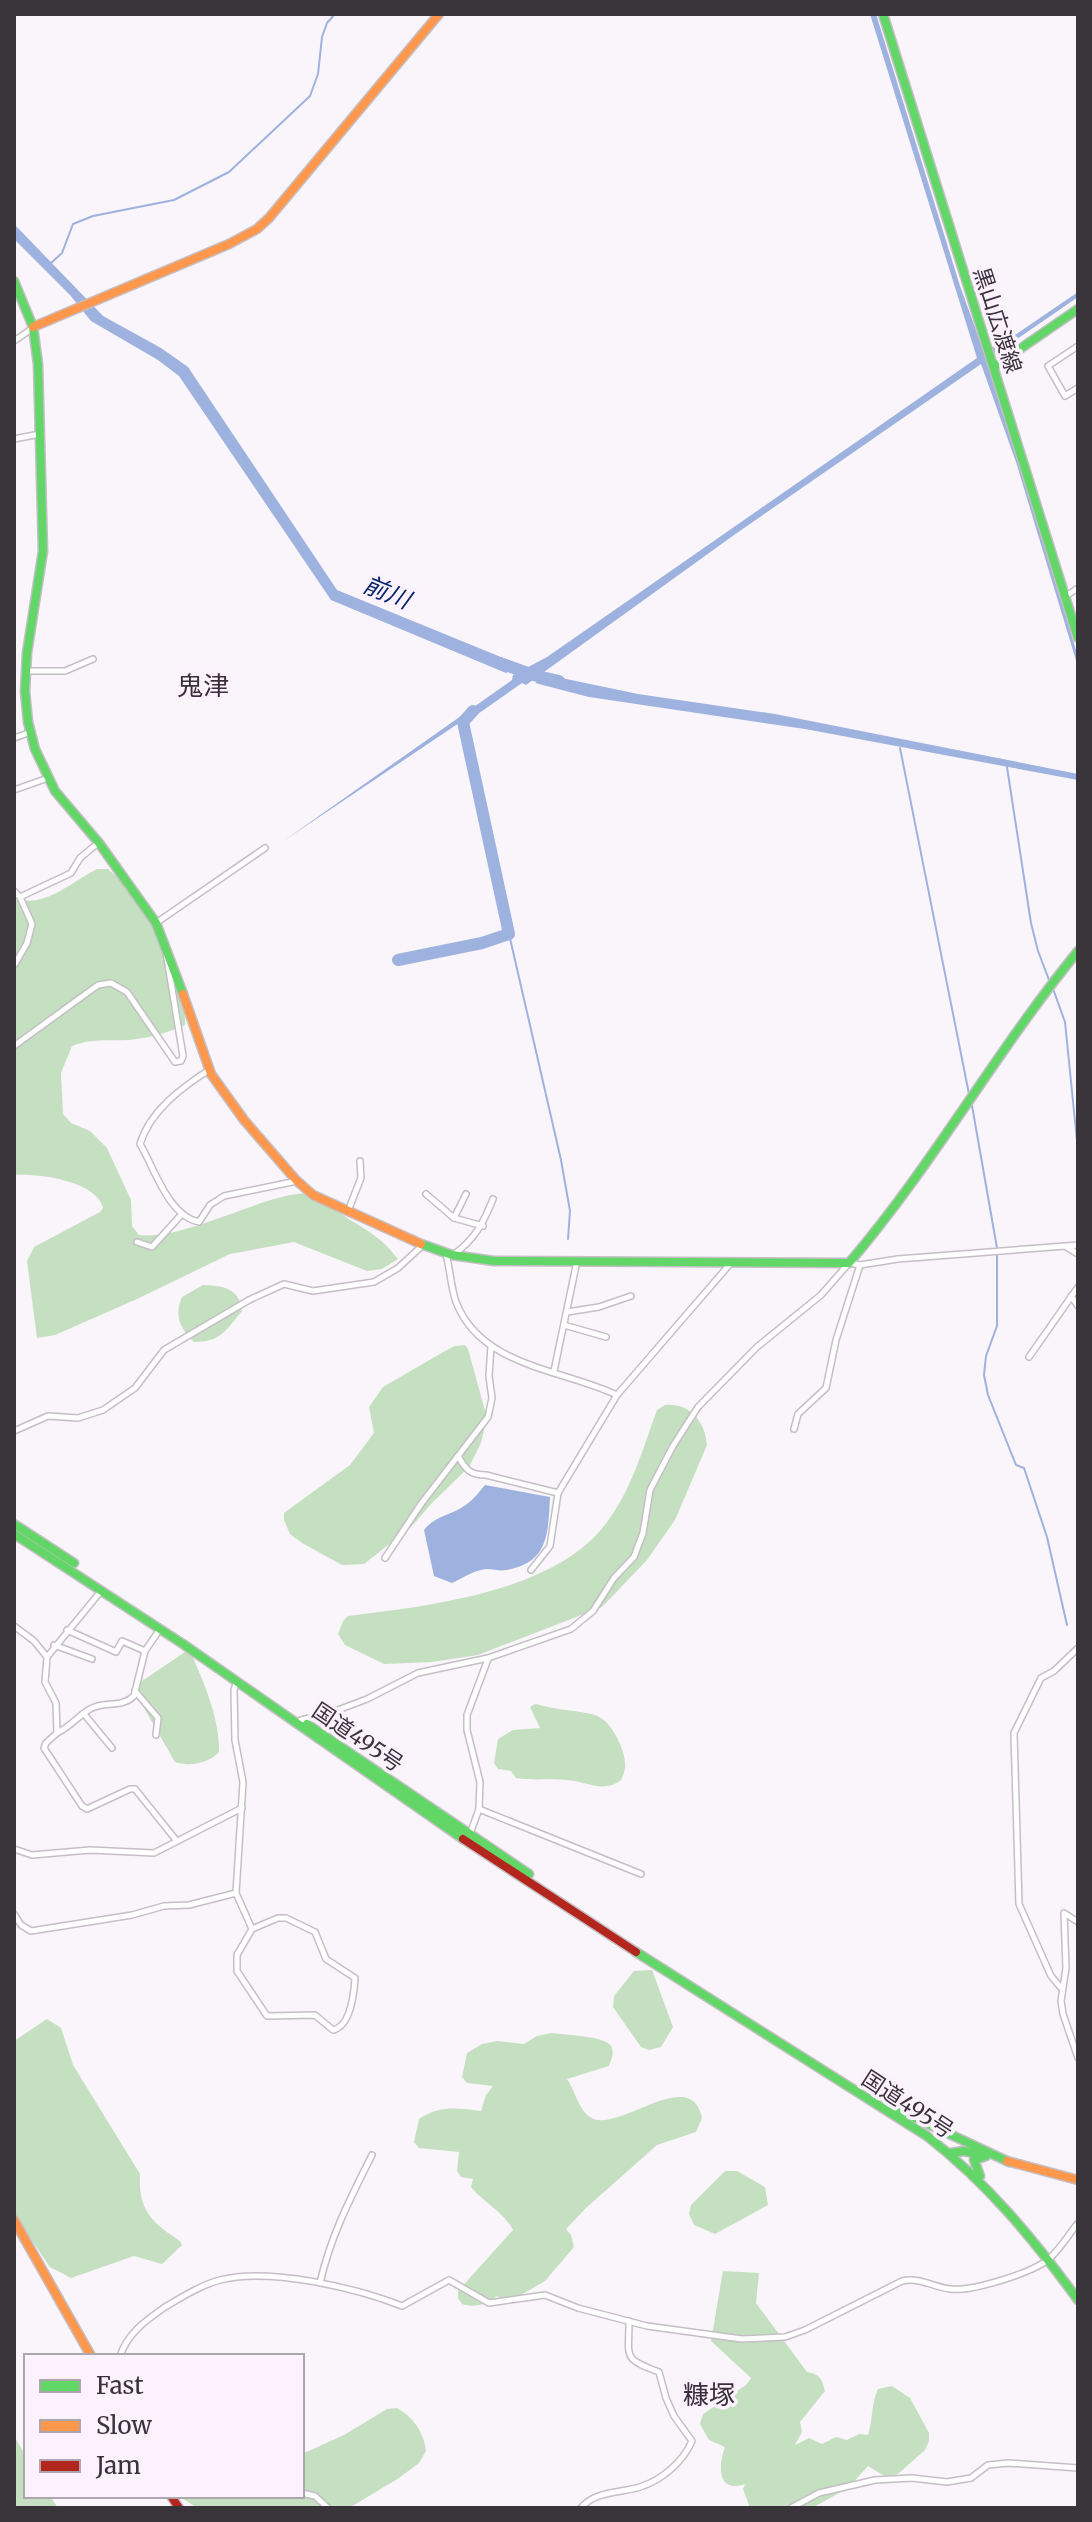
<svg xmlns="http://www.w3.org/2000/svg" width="1092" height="2522" viewBox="0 0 1092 2522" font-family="Merriweather,'Noto Sans JP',serif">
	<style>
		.forest { fill: #c5e0c1 }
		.water { fill: #9eb2df }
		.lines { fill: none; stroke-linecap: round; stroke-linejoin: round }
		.stream { stroke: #9eb2df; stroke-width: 2 }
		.river { stroke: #9eb2df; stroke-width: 12 }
		.street-casing { stroke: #c4bfc5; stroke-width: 8 }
		.fast-casing { stroke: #c4bfc5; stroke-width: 11 }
		.slow-casing { stroke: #c4bfc5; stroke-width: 11 }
		.jam-casing { stroke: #c4bfc5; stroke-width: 11 }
		.street { stroke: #fefefe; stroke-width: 5 }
		.fast { stroke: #63d668; stroke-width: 8 }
		.slow { stroke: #ff974d; stroke-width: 8 }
		.jam { stroke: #b3261e; stroke-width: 8 }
		.labels { text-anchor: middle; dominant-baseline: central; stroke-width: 7; stroke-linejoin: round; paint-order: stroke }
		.street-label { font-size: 22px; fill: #39333a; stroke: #fbf2fd }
		.water-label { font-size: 24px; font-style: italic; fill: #07246c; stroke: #fbf2fd }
		.quarter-label { font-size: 26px; fill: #392e3c; stroke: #fbf2fd }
	</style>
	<rect width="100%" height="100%" fill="#faf5fa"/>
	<g class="forest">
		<path d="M97 869H108C120 880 136 892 143 906 157 930 187 999 185 1025 168 1033 148 1038 129 1040 110 1041 90 1038 72 1046L61 1073 63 1114 71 1123 90 1131 107 1148 131 1200 132 1226 139 1235C189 1241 281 1184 315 1195 327 1199 339 1213 350 1220 372 1233 382 1239 398 1259L382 1269 367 1271 294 1242 230 1254 137 1299 55 1335 37 1338 27 1261 34 1247 100 1212 103 1208C97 1181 38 1173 14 1175V899C46 908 71 882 97 869Z"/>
		<path d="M203 1285C223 1286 240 1288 242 1311 226 1330 221 1342 194 1342 180 1328 174 1316 182 1297Z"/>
		<polygon points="465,1345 468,1349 487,1418 481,1443 469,1467 432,1503 411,1527 364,1564 342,1565 302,1543 290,1534 284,1520 284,1513 350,1465 374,1433 369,1407 383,1387 445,1351 455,1346"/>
		<path d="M665 1405C690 1403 705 1421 707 1445L675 1520 647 1560 602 1607 478 1655 432 1662 384 1664 345 1645 338 1634 343 1621 348 1616C428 1606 557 1592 607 1522 632 1489 643 1448 657 1410Z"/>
		<path d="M185 1652 191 1653C204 1683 220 1719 219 1752 209 1763 190 1767 175 1762L136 1694 142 1681Z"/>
		<path d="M535 1704C545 1706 556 1709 566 1710 596 1714 606 1713 620 1744 625 1756 628 1768 621 1780 603 1794 586 1781 567 1780 550 1778 534 1781 516 1778L511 1771 498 1769 494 1763 498 1739 513 1730 540 1728 530 1707Z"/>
		<polygon points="652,1970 673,2027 661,2047 649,2050 641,2047 613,2007 614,1996 634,1971"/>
		<path d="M47 2019 61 2028 73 2065 140 2174C138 2210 151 2222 180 2241L182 2245 162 2264 134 2256 71 2278 50 2267 14 2214V2041Z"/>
		<path d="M552 2033C564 2035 606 2036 611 2046 615 2053 611 2060 609 2066L567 2079C575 2090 578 2109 590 2117 616 2136 691 2063 702 2118L696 2132 657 2145 586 2208 566 2229 571 2235 574 2247 545 2281 507 2303 497 2296C485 2305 476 2308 462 2304L458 2298V2291L513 2230C504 2212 483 2202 471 2187L473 2179 461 2177 457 2171 459 2152 419 2148 414 2142 419 2119C440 2105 457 2108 481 2111L486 2095 493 2086 467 2083 462 2077 467 2053 482 2044 497 2041 524 2044 537 2036Z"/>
		<polygon points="725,2171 737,2171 765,2187 768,2205 715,2234 694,2225 689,2214 691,2205"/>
		<path d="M723 2271 759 2273 756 2303 807 2372C820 2374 822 2379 825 2391L800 2422 802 2432 795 2445 809 2438 822 2444 836 2437 847 2440 859 2434 868 2435C873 2419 871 2404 878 2389L892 2386 910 2398 929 2433V2441L925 2450 898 2474 886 2477 868 2466 848 2488 812 2508C800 2508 791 2508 778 2508L777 2506 750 2508 743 2489 745 2484C717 2494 718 2465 725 2447L709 2440 700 2424 703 2414 746 2385 751 2378 711 2341Z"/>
		<path d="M397 2408C413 2417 424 2432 426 2451L419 2463 399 2478 349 2508H197L179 2496H302V2454L344 2435 387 2409Z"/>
		<polygon points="14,2436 26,2456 26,2496 50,2496 58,2508 14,2508"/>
	</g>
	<g class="water">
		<polygon points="870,14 876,14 960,286 984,352 1009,339 1078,292 1078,297 988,359 1067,620 1078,657 1078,667 1016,462 981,364 734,535 526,685 522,683 465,723 459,723 282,842 512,680 513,675 547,657 977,358"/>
		<polygon points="14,224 103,316 161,348 188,367 337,590 518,664 506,673 331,600 179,376 158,360 91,321 70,295 14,239"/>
		<polygon points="547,675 638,694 775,714 1078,774 1078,780 805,729 589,697 535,683"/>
		<path d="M485 1485 550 1497C548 1533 549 1563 506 1570 498 1572 489 1567 481 1570 471 1572 461 1579 452 1583L434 1576 424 1530C434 1516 453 1515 467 1504 474 1499 480 1491 485 1485Z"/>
	</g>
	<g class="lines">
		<g class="stream">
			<polyline points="51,263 62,253 73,224 93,216 174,200 229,172 310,96 318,74 322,37 327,23 335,14"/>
			<polyline points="900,748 969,1094"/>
			<polyline points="1007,767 1031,923 1038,951 1049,980"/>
			<polyline points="509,934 561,1160 570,1211 568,1239"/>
			<polyline points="1052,986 1065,1022 1078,1151"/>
			<polyline points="971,1100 997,1248"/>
			<polyline points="997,1254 997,1326 986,1356 984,1375 988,1395 1016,1465 1024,1468 1047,1537 1067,1625"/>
		</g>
		<g class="river">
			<polyline points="500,663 533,675 559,681"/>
			<polyline points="398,960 482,943 509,934 463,722 473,711"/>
		</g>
		<defs>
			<g id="street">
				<polyline points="14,341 33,328"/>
				<polyline points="1078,346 1048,366 1065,396 1078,388"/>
				<polyline points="14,439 40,434"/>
				<polyline points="1066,596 1078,588"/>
				<polyline points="26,671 65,671 93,659"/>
				<polyline points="14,738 31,732"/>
				<polyline points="14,790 48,778"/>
				<polyline points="14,891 20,897 32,924 27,943 15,964"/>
				<polyline points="20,897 71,873 80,858 98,843"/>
				<polyline points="156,923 265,848"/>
				<polyline points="14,1046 98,985 111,983 127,992 175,1062 181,1061 183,1056 166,952"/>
				<path d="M209 1070C181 1088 150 1111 140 1144 154 1167 168 1216 199 1222L210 1205 224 1196 297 1181"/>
				<polyline points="426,1194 454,1218 483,1226"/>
				<polyline points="348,1211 361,1178 360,1161"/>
				<polyline points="454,1218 466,1194"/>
				<polyline points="137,1242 152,1247 182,1214"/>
				<polyline points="1066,1246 1078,1245"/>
				<path d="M446 1254C450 1269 451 1288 456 1302 481 1367 562 1369 617 1395"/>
				<path d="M453 1255C475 1239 483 1224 493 1199"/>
				<polyline points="1071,1296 1078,1306"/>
				<polyline points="567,1312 599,1307 631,1296"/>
				<polyline points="564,1325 606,1337"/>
				<polyline points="1029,1357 1078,1287"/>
				<polyline points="554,1371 577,1261"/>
				<polyline points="794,1429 798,1414 826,1388 836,1340 860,1265"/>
				<polyline points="14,1431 48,1416 78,1418 103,1410 135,1388 164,1350 249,1300 284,1284 313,1291 374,1282 398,1268 423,1245"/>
				<path d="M458 1456C466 1470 470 1475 486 1475L558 1493"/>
				<polyline points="385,1558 421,1504 488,1417 492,1398 489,1376 491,1346"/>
				<polyline points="531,1570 550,1546 558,1493 617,1395 730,1264"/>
				<polyline points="101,1591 47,1657 45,1682 56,1703 57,1733 46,1743 44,1748 82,1806 87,1809 130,1789 135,1789 176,1840"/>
				<polyline points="14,1626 34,1641 47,1657"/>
				<polyline points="67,1630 116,1652 122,1641 145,1651"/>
				<polyline points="54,1645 92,1659"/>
				<path d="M236 1683 234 1690 235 1740 243 1782 236 1893 252 1929 237 1955V1971L267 2016 315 2015 333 2030C351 2026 354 1994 355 1978L326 1959 315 1932 286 1918H278L252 1929"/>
				<polyline points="135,1691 158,1718 156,1735"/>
				<polyline points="84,1714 112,1748"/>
				<polyline points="301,1720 330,1713 367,1699 418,1673 488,1658 571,1629 593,1611 614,1578 634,1557 643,1533 650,1490 673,1446 698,1407 757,1347 821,1295 849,1263 860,1265 898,1259 1065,1246 1078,1254"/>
				<path d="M57 1733C70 1727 78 1716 90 1709 104 1700 120 1709 134 1696L145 1651 160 1629"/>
				<polyline points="479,1809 641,1874"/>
				<polyline points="470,1834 479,1809 480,1782 467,1730 467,1715 488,1659"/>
				<polyline points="14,1849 32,1855 90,1850 154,1853 242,1808"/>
				<polyline points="14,1914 21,1925 31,1931 132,1915 164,1906 189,1905 236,1893"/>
				<polyline points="1078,1922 1064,1913 1066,1968 1061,2001 1063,2014 1078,2058"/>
				<polyline points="1062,1989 1051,1976 1019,1904 1014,1733 1041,1678 1054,1671 1078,1648"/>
				<path d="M320 2283C331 2235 350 2199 372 2155"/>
				<path d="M120 2356C128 2333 145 2321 165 2307 182 2297 201 2285 220 2280 269 2267 356 2288 402 2306L449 2280 489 2303 545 2295 578 2308 647 2326 742 2339 785 2337 805 2330 902 2281C920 2277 933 2287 950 2289 972 2292 1035 2272 1050 2258 1061 2248 1069 2234 1078 2223"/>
				<polyline points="302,2493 315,2496 328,2508"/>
				<path d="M581 2508C594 2491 621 2493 640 2487 662 2480 683 2462 692 2441L674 2416 666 2398 659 2372C622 2358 629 2359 629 2321"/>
				<polyline points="791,2508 819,2493 875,2480 912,2478 947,2482 971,2478 988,2465 1008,2463 1078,2468"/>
			</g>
			<g id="fast">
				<polyline points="883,14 1078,638"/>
				<polyline points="14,281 33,327 38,364 43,551 27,653 25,691 28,722 35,749 55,791 99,843 156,923 183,994"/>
				<polyline points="995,366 1078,309"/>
				<path d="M421 1244 452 1255 494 1261 849 1263C933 1165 996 1051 1078 951"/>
				<polyline points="14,1524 74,1563"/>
				<polyline points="14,1534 183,1644 463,1839"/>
				<polyline points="307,1724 529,1874"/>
				<path d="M636 1952 927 2136C987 2183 1033 2238 1078 2300"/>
				<polyline points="892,2107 1009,2162"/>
				<polyline points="951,2153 964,2151 983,2155"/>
				<polyline points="980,2176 974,2160 986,2156"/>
			</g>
			<g id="slow">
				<polyline points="33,327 229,244 257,229 269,218 439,14"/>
				<polyline points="183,994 211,1074 244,1120 296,1180 313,1195 421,1244"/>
				<polyline points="1007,2161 1078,2180"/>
				<polyline points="14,2220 91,2356"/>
			</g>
			<g id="jam">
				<polyline points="463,1839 636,1952"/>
				<polyline points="171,2496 179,2508"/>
			</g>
		</defs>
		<use href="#street" class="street-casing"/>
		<use href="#fast" class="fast-casing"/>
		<use href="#slow" class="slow-casing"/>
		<use href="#jam" class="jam-casing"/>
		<use href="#street" class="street"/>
		<use href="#fast" class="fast"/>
		<use href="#slow" class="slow"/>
		<use href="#jam" class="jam"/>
	</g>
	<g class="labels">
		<g class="street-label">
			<text transform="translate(998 320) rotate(72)">黒山広渡線</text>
			<text transform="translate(358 1737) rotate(34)">国道495号</text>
			<text transform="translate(908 2104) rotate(33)">国道495号</text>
		</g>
		<g class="water-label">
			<text transform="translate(387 592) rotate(22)">前川</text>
		</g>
		<g class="quarter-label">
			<text x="203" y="685">鬼津</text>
			<text x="709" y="2394">糠塚</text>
		</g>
	</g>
	<rect width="1092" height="2522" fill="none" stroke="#39333a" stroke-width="32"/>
	<rect x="24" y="2354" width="280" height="144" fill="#fbf2fd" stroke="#ada6af" stroke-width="2"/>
	<rect x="40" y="2380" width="40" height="12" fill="#63d668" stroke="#ada6af" stroke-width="2"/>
	<text x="96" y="2394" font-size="24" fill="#39333a">Fast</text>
	<rect x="40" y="2420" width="40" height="12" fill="#ff974d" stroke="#ada6af" stroke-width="2"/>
	<text x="96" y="2434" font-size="24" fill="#39333a">Slow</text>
	<rect x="40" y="2460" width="40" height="12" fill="#b3261e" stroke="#ada6af" stroke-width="2"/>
	<text x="96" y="2474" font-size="24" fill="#39333a">Jam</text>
</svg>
